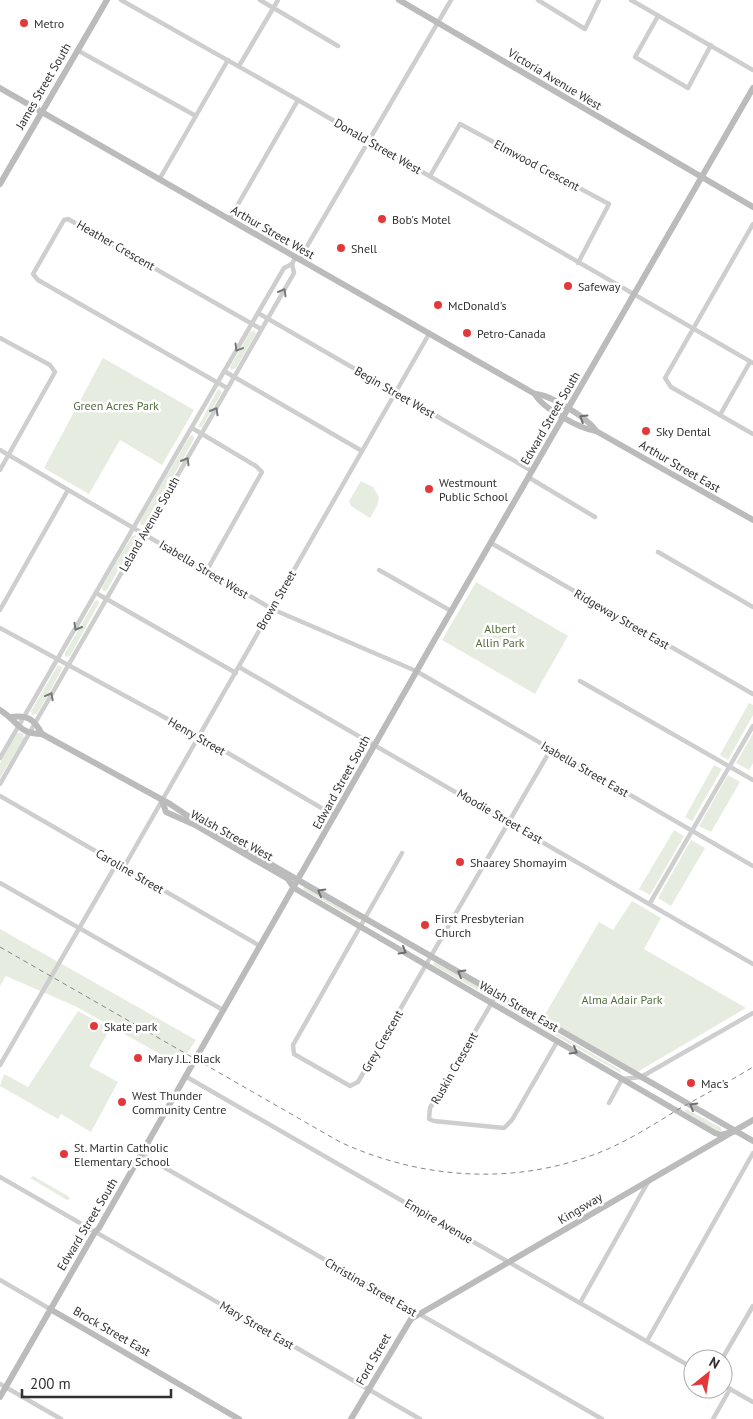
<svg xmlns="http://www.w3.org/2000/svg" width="753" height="1419" viewBox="0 0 753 1419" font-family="'PT Sans',sans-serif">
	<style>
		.green { fill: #e6ede0 }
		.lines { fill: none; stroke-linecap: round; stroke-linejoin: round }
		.street { stroke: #cecece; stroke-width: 4.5 }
		.secondary { stroke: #bbb; stroke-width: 6 }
		.rail { stroke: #868686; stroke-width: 1; stroke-dasharray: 5 4; stroke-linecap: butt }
		.oneway { stroke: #787878 }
		.oneway2 { stroke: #6f6f6f }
		.poi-dot { fill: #e3383a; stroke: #fff; stroke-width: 2 }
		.labels { text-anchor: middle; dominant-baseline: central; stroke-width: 5; stroke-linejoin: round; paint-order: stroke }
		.poi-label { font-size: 12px; fill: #313131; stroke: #fff; text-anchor: start }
		.street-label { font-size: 12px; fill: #313131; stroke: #fff }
		.park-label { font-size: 12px; fill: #516d3e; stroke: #fff }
	</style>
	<rect width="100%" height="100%" fill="#fff"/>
	<g class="green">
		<polygon points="254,330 256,334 236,368 231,370 230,367 250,332"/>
		<polygon points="103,358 194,410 162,465 120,440 89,494 44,468"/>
		<polygon points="218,389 222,392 202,427 198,427"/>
		<polygon points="193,435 194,439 146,525 140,525 140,521 190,436"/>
		<polygon points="361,481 373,487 379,497 377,506 370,518 351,506 349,501"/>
		<polygon points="136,535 136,539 107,590 103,591 102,587 132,536"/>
		<polygon points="476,582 568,636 535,694 442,640"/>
		<polygon points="98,600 99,603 70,656 65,657 65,653 95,601"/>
		<polygon points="58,665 62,668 61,671 37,714 32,715 31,711"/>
		<polygon points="749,703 753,705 753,715 728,760 720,755"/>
		<polygon points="17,733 22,733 24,738 0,778 0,763"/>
		<polygon points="753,733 753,763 749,770 736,763"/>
		<polygon points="714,765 722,769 692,821 685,817"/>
		<polygon points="728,775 740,782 711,832 699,826"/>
		<polygon points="674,830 684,836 650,895 639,889"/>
		<polygon points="691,840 705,848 671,906 658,898"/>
		<polygon points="305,886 360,919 357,920 304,890 303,888"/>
		<polygon points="632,901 661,918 644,949 746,1008 639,1071 636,1071 543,1018 599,922 613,930"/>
		<polygon points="0,929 196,1040 179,1065 77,1007 6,976 0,986"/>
		<polygon points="435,962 489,993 490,997 433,965"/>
		<polygon points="500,1000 620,1070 621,1073 499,1003"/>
		<polygon points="78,1011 110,1029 89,1066 118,1082 91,1132 61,1114 58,1119 0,1086 4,1074 28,1087"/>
		<polygon points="686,1109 720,1127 722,1131 719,1132 685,1112"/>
		<polygon points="33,1176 68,1196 70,1199 67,1200 30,1178"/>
	</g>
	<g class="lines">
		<g class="street">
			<polyline points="121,0 298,100 753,363"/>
			<polyline points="260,0 338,46"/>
			<polyline points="538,0 585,29 599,0"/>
			<polyline points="631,0 753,70"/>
			<polyline points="658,16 635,57 688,88 711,45"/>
			<polyline points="77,50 196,116"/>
			<polyline points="239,66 278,0"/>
			<polyline points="430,176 460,124 609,204 578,263"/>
			<polyline points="159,180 228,60"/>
			<polyline points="229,220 298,100"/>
			<polyline points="753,224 665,378 671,387 753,434"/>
			<polyline points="299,260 451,0"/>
			<polyline points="258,313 532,471"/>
			<polyline points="0,338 50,365 55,372 0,470"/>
			<polyline points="224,371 362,451"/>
			<polyline points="227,388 38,280 33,274 64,220 68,219 261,329"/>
			<polyline points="720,415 750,362"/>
			<polyline points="192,428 256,466 262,472 207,570"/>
			<polyline points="0,450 272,609 416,671 753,866"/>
			<polyline points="528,477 595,517"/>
			<polyline points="491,543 753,694"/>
			<polyline points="658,552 753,607"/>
			<polyline points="379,570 451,611"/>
			<polyline points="96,593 236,673"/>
			<polyline points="0,610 68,490"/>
			<polyline points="0,628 199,736 335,816"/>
			<polyline points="239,667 753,964"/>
			<polyline points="580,681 753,780"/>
			<polyline points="0,758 284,268 292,264 295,258"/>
			<polyline points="0,784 294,273 292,264"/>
			<polyline points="0,796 260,946"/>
			<polyline points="402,853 293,1045 294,1054 350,1086 358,1082 551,749"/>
			<polyline points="124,867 429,334"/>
			<polyline points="0,883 223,1010"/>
			<polyline points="650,903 753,726"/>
			<polyline points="497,994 430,1108 429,1119 434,1121 504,1128 512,1120 557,1042"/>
			<polyline points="0,1065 117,863"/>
			<polyline points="185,1076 693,1368"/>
			<polyline points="609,1103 622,1079 641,1077 753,1013"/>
			<polyline points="141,1154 602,1419"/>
			<polyline points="0,1177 420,1419"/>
			<polyline points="0,1280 50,1309"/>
			<polyline points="580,1303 648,1182"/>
			<polyline points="647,1341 753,1153"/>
			<polyline points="722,1359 753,1306"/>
			<polyline points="0,1384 61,1419"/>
			<polyline points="723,1385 753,1402"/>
			<polyline points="713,1419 730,1389"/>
		</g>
		<g class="secondary">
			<polyline points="399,0 753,207"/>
			<path d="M0 88 535 394C549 394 589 419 596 431"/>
			<polyline points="0,184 107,0"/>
			<path d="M535 394C542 408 580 429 596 431L753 520"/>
			<path d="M0 710C18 721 18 734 42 734 34 719 28 715 11 717"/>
			<polyline points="42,734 170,804 197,822 753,1141"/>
			<polyline points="162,801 166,812 195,825 288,879 294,888 715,1133 721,1135 736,1131"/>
			<polyline points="50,1309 239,1419"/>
			<polyline points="0,1397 95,1232 99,1228 435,639 753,88"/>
			<polyline points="351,1419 411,1319 753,1120"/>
		</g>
		<path class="rail" d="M0 947 340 1142C425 1181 521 1186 608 1149 632 1138 655 1124 677 1110 702 1096 728 1082 753 1067"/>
	</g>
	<defs><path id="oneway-chevron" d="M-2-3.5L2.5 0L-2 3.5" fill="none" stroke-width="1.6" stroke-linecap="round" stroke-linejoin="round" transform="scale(1.25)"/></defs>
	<g class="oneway">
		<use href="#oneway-chevron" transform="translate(283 292) rotate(-60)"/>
		<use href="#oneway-chevron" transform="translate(238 348) rotate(121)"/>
		<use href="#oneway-chevron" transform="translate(215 411) rotate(-60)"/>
		<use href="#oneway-chevron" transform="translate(186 461) rotate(-60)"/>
		<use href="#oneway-chevron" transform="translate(77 627) rotate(120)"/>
		<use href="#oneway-chevron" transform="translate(50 696) rotate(-61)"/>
	</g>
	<g class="oneway2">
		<use href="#oneway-chevron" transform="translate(583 418) rotate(-148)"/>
		<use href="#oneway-chevron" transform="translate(321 892) rotate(-150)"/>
		<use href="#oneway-chevron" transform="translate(403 951) rotate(30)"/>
		<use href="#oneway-chevron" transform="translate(461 973) rotate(-150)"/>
		<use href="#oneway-chevron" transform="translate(574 1051) rotate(30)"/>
		<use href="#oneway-chevron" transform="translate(693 1106) rotate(-150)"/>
	</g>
	<g class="poi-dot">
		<circle cx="24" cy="23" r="5"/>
		<circle cx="382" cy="219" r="5"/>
		<circle cx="341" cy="248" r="5"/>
		<circle cx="568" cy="286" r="5"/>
		<circle cx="438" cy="305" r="5"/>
		<circle cx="467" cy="333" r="5"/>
		<circle cx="646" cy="431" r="5"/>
		<circle cx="429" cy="489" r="5"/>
		<circle cx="460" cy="862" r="5"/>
		<circle cx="425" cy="925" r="5"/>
		<circle cx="94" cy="1026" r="5"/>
		<circle cx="138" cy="1058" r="5"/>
		<circle cx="691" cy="1083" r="5"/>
		<circle cx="122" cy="1102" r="5"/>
		<circle cx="64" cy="1154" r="5"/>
	</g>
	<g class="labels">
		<g class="poi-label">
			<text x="34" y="23">Metro</text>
			<text x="392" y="219">Bob's Motel</text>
			<text x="351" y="248">Shell</text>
			<text x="578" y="286">Safeway</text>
			<text x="448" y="305">McDonald's</text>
			<text x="477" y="333">Petro-Canada</text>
			<text x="656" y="431">Sky Dental</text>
			<text x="439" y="482">Westmount<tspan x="439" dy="14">Public School</tspan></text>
			<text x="470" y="862">Shaarey Shomayim</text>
			<text x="435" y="918">First Presbyterian<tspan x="435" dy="14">Church</tspan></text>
			<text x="104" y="1026">Skate park</text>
			<text x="148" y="1058">Mary J.L. Black</text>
			<text x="701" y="1083">Mac's</text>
			<text x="132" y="1095">West Thunder<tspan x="132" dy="14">Community Centre</tspan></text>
			<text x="74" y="1147">St. Martin Catholic<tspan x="74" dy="14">Elementary School</tspan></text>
		</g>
		<g class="street-label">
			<text transform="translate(555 79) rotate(31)">Victoria Avenue West</text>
			<text transform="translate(43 86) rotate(-60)">James Street South</text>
			<text transform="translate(378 146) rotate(30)">Donald Street West</text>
			<text transform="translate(537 165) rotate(28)">Elmwood Crescent</text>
			<text transform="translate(273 232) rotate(30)">Arthur Street West</text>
			<text transform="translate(116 245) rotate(30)">Heather Crescent</text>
			<text transform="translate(395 392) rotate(30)">Begin Street West</text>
			<text transform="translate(550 418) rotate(-60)">Edward Street South</text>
			<text transform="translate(680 466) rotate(30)">Arthur Street East</text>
			<text transform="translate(149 524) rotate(-60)">Leland Avenue South</text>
			<text transform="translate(204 569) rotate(31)">Isabella Street West</text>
			<text transform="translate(276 600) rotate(-60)">Brown Street</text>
			<text transform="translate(622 619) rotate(30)">Ridgeway Street East</text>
			<text transform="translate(197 736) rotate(30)">Henry Street</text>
			<text transform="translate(585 769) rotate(30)">Isabella Street East</text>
			<text transform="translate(341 782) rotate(-61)">Edward Street South</text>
			<text transform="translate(500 816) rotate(30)">Moodie Street East</text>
			<text transform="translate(232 835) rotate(29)">Walsh Street West</text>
			<text transform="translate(130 871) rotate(30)">Caroline Street</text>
			<text transform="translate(519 1006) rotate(30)">Walsh Street East</text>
			<text transform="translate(382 1041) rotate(-60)">Grey Crescent</text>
			<text transform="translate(454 1068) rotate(-60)">Ruskin Crescent</text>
			<text transform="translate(580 1208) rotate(-31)">Kingsway</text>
			<text transform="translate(439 1221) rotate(30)">Empire Avenue</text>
			<text transform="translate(87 1224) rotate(-59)">Edward Street South</text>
			<text transform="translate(371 1287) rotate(30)">Christina Street East</text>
			<text transform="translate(257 1325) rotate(30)">Mary Street East</text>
			<text transform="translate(112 1331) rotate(30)">Brock Street East</text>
			<text transform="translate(373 1359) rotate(-60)">Ford Street</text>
		</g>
		<g class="park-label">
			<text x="116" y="405">Green Acres Park</text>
			<text x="500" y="628">Albert<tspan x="500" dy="14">Allin Park</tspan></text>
			<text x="622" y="999">Alma Adair Park</text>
		</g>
	</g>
	<g transform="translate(708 1374) rotate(30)"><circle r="24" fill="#ffffff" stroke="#adadad"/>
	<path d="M0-4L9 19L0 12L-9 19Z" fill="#e3383a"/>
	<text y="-8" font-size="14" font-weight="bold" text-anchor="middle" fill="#313131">N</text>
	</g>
	<path d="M22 1389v8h149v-8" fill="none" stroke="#313131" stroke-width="2.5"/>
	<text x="30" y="1389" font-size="15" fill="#313131" stroke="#ffffff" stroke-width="4" paint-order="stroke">200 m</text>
</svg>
